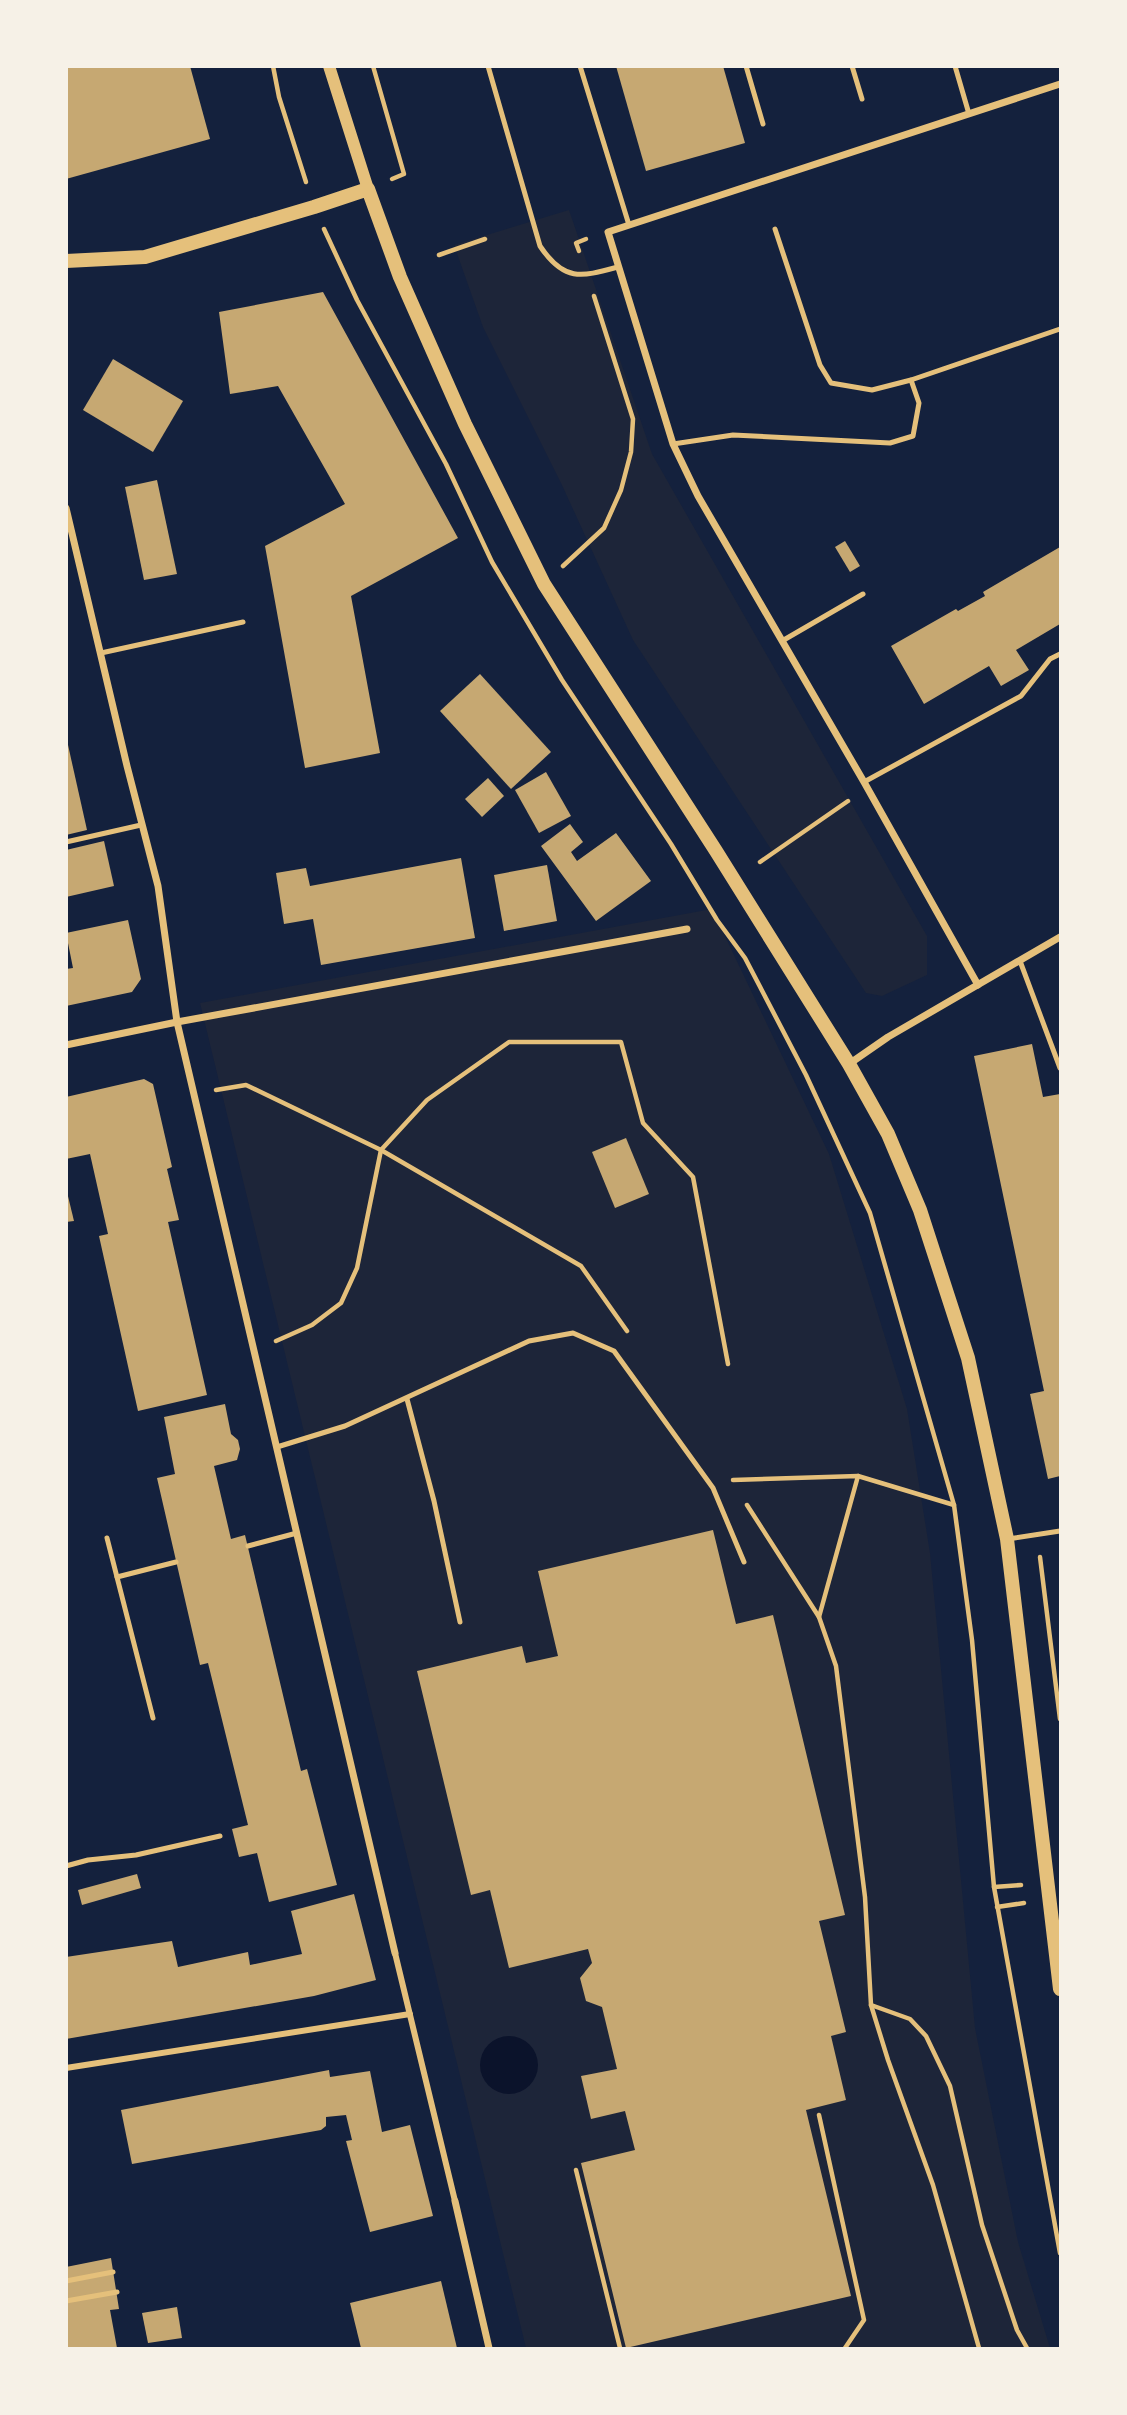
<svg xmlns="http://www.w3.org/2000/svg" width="1127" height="2415" viewBox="0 0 1127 2415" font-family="'Alegreya Sans',sans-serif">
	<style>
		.green { fill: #1d2539 }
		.water { fill: #0b132b }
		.building { fill: #c6a872 }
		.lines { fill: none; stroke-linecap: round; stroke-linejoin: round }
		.path { stroke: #e5c07b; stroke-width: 4.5 }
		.service { stroke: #e5c07b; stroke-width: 5 }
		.pedestrian { stroke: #e5c07b; stroke-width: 6 }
		.minor { stroke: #e5c07b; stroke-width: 7 }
		.tertiary { stroke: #e5c07b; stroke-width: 12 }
		.secondary { stroke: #e5c07b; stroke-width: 14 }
	</style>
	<rect width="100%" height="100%" fill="#14213d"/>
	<g class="green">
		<polygon points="569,210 652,454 927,936 927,975 882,996 866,993 633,640 561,483 483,327 454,245"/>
		<polygon points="712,909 829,1154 907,1409 930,1553 975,2028 1018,2242 1050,2348 526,2348 200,1003"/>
	</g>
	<circle class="water" cx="509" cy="2065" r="29"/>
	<g class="building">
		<polygon points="66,66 190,66 210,139 66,179"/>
		<polygon points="616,66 723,66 745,143 646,171"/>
		<polygon points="323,292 458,538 351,596 380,753 305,768 265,546 345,504 278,386 230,394 219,312"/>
		<polygon points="113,359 183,401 153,452 83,410"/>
		<polygon points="157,480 177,574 144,580 125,487"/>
		<polygon points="845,541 860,566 850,572 835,547"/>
		<polygon points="1060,547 1060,624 1016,650 1029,670 1001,686 989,666 924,704 891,646 956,609 958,611 985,596 983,592"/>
		<polygon points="480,674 551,752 511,789 440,711"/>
		<polygon points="68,745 87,830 66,835 66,746"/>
		<polygon points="546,772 571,816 539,833 515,790"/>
		<polygon points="488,778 504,796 482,817 465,799"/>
		<polygon points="570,824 583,842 571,852 577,861 616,833 651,881 596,921 541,846"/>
		<polygon points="104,841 114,886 66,897 66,850"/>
		<polygon points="461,858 475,938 321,965 313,919 284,924 276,873 306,868 310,886"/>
		<polygon points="547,865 557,921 504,931 494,875"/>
		<polygon points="128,920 141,979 132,992 66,1006 66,969 73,968 66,933"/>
		<polygon points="1032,1044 1043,1097 1060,1094 1060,1476 1048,1479 1030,1394 1044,1391 974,1056"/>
		<polygon points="144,1079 153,1084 172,1167 167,1169 179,1220 168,1222 207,1395 138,1411 99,1236 108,1234 90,1154 66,1159 66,1097"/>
		<polygon points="626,1138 649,1194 615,1208 592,1152"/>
		<polygon points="66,1188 74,1221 66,1222"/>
		<polygon points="225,1404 231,1434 238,1440 240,1449 237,1460 214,1466 231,1539 245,1535 301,1771 307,1769 337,1885 269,1902 257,1853 239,1857 232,1829 248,1825 208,1663 200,1665 157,1478 175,1474 164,1417"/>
		<polygon points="713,1530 736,1624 773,1615 845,1915 819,1921 846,2032 831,2036 846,2100 806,2110 851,2296 626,2348 581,2163 635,2150 625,2111 591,2119 581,2076 617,2069 602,2007 586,2001 580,1978 592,1963 588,1949 509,1968 490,1890 471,1895 417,1671 522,1646 526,1663 558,1656 538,1571"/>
		<polygon points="137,1874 141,1888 82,1905 78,1890"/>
		<polygon points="354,1894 376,1980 314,1996 66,2039 66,1957 172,1941 178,1967 248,1952 250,1965 302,1954 291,1911"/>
		<polygon points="329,2070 330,2077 370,2071 382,2132 410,2125 433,2216 370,2232 346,2141 352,2140 346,2115 326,2117 326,2126 321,2130 132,2164 121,2110"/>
		<polygon points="111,2258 119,2309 110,2310 117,2348 66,2348 66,2267"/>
		<polygon points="441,2281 457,2348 361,2348 350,2303"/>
		<polygon points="177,2307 182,2338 148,2343 142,2313"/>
	</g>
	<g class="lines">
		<g class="path">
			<polyline points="273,66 279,97 306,182"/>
			<polyline points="373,66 404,174 392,179"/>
			<polyline points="324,229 357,300 446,464 492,562 562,680 671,844 717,920 745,958 806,1075 870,1213 954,1505 972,1640 994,1887 1060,2253"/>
			<polyline points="579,251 576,243 586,239"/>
			<polyline points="439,255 485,239"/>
			<polyline points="563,566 604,528 621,490 631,452 633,419 594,296"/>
			<polyline points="760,862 848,801"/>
			<polyline points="216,1090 246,1085 381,1150 581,1266 627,1331"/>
			<polyline points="276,1341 312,1325 341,1303 357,1268 381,1150 427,1100 509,1042 621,1042 643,1123 693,1177 728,1364"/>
			<polyline points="733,1480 858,1476 954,1505"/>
			<polyline points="747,1505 819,1617 836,1666 865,1897 871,2005 888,2060 933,2185 979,2348"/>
			<polyline points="1040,1557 1060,1719"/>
			<polyline points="819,1617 858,1476"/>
			<polyline points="994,1887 1021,1885"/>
			<polyline points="997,1907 1024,1903"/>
			<polyline points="871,2005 910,2019 926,2036 950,2086 982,2225 1017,2330 1027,2348"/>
			<polyline points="819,2115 864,2320 845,2348"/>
			<polyline points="576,2170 620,2348"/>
		</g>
		<g class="service">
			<path d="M488 66 540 246C564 282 581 277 618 267"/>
			<polyline points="580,66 629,225"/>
			<polyline points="746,66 763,124"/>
			<polyline points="852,66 862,99"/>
			<polyline points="955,66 969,114"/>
			<polyline points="775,229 820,365 831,383 872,390 911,380 1060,329"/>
			<polyline points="673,444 733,435 890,443 913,436 919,403 911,380"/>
			<polyline points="782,641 863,594"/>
			<polyline points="101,653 243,622"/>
			<polyline points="864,782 1021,696 1050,659 1060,654"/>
			<polyline points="66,842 141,825"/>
			<polyline points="1020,961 1060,1068"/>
			<polyline points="407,1399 434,1501 460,1622"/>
			<polyline points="277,1447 345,1426 529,1341 573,1333 614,1351 713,1488 744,1562"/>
			<polyline points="107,1538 153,1718"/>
			<polyline points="1008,1539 1060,1531"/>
			<polyline points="248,1546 297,1533"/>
			<polyline points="117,1577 176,1562"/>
			<polyline points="66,1866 88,1860 136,1855 220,1836"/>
			<polyline points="66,2281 113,2272"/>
			<polyline points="66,2301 117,2292"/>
		</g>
		<g class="pedestrian">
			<polyline points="395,1953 455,2201"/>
			<polyline points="66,2068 410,2014"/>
		</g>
		<g class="minor">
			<polyline points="66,508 127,766 158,886 177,1022 395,1953"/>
			<polyline points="978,985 864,782 698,496 673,444 608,232 1060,84"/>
			<polyline points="66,1045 177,1022 687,929"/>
			<polyline points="849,1064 888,1037 1060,937"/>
			<polyline points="455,2201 489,2348"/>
		</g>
		<polyline class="tertiary" points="329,66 368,189"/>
		<polyline class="secondary" points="66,261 145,257 314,207 368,189 400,277 465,424 544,584 716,851 849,1064 888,1134 920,1210 968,1358 1007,1539 1060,1989"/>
	</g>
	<rect width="1127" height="2415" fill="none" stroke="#f6f1e7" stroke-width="136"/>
</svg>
